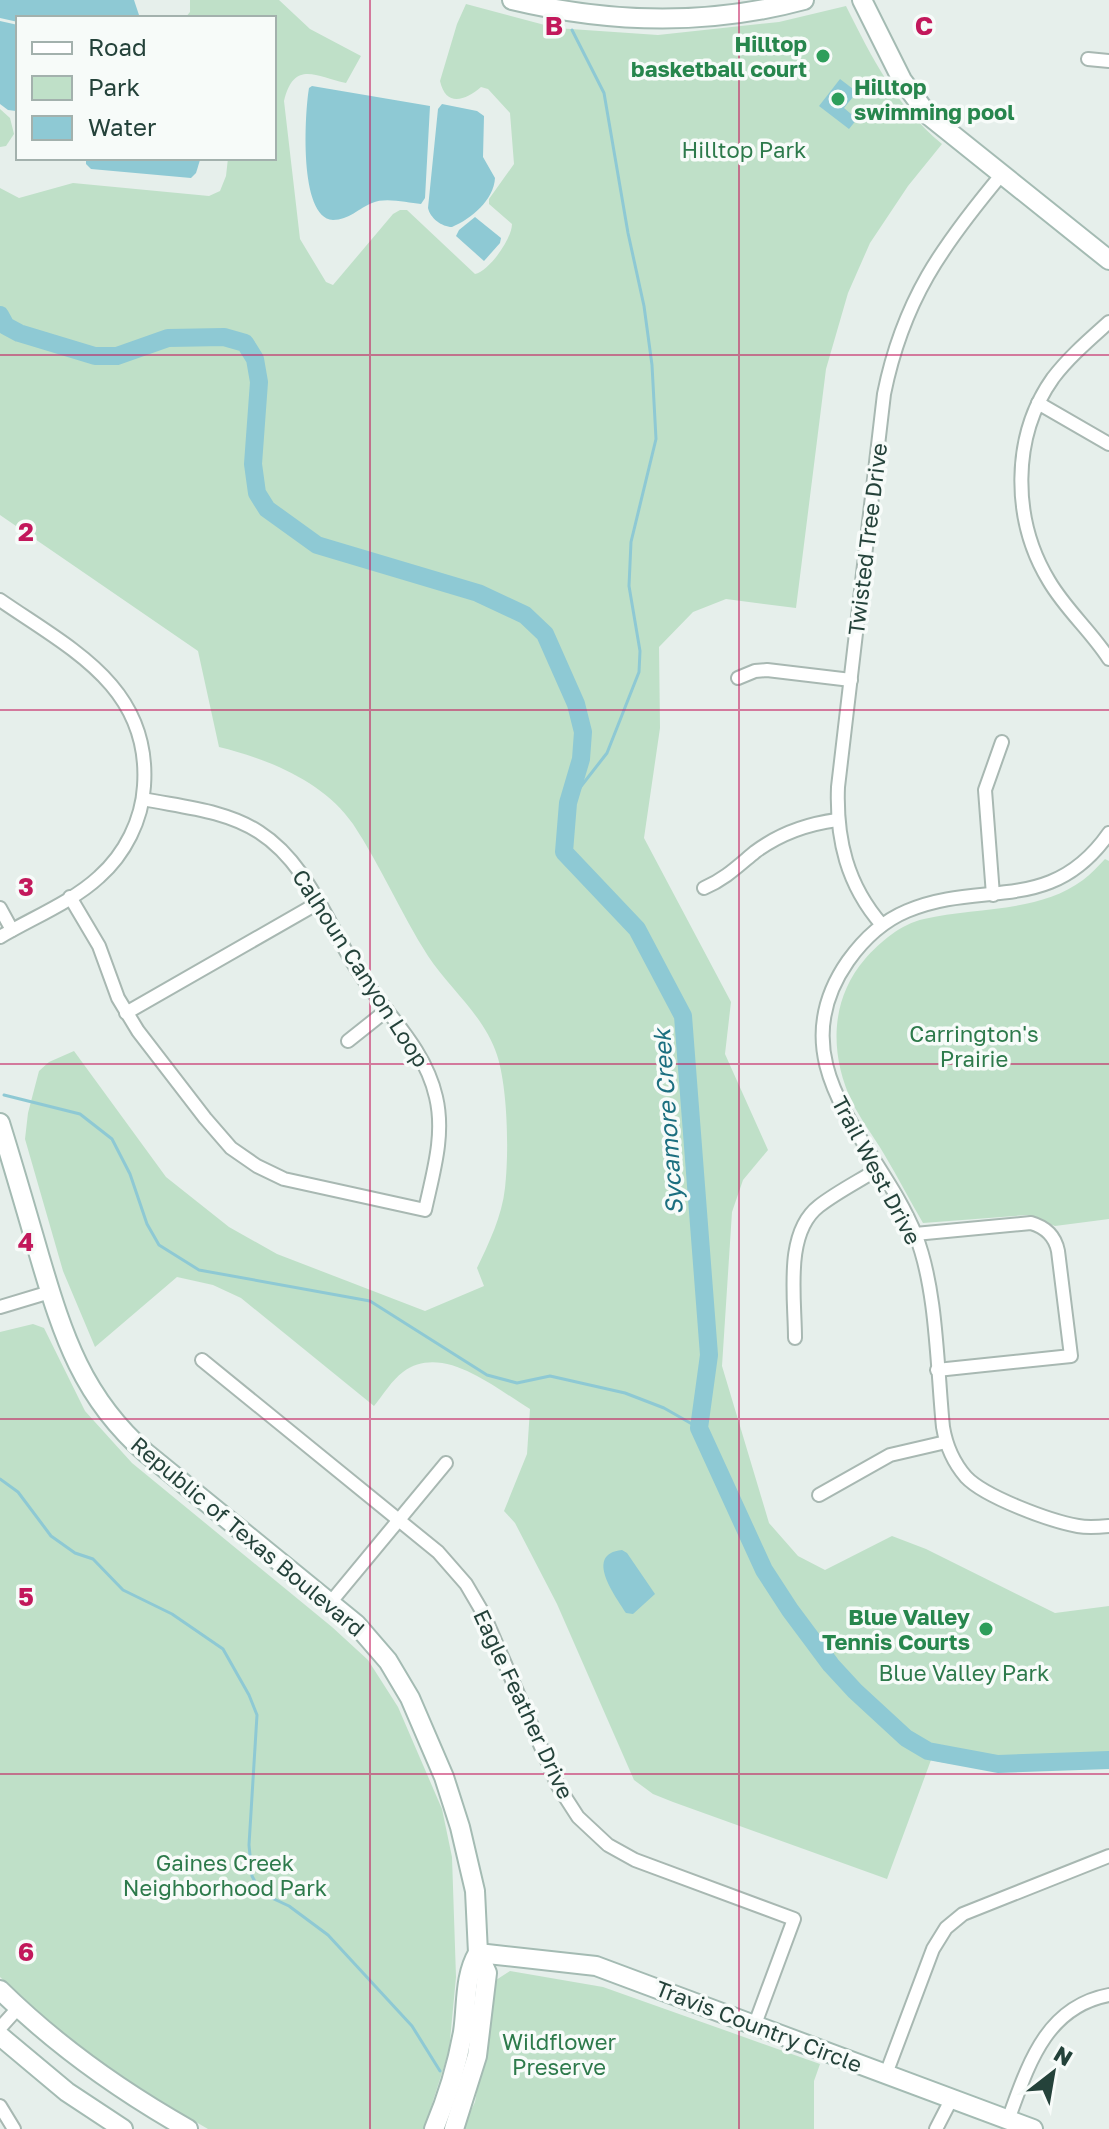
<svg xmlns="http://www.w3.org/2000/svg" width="1109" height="2129" viewBox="0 0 1109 2129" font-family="'Golos Text',sans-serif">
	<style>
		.green { fill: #bfe0c8 }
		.water { fill: #8ec9d4 }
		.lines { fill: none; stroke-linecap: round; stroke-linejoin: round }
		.stream { stroke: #8ec9d4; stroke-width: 3 }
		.river { stroke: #8ec9d4; stroke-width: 18 }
		.street-casing { stroke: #a8b8b2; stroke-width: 16 }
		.secondary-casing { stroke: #a4bbb3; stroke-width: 22 }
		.street { stroke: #fff; stroke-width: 12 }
		.secondary { stroke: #fff; stroke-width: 18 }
		.grid { fill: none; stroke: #c2185b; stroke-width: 2; stroke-opacity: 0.55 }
		.leisure-dot { fill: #2e9e5b; stroke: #f7fbf9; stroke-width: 3 }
		.labels { text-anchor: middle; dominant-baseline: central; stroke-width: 7; stroke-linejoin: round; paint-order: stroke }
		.leisure-label { font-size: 22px; font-weight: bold; fill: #27864d; stroke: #f7fbf9; text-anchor: end }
		.park-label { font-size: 22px; fill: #2d7a4b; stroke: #f7fbf9 }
		.street-label { font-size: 22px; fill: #24423a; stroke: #f7fbf9 }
		.water-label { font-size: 24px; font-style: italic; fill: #1c6f80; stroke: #f7fbf9 }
		.grid-label { font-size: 26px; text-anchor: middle; font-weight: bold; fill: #c2185b; stroke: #f7fbf9; stroke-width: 7; stroke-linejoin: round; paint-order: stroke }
	</style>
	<rect width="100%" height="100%" fill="#e6efeb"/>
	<g class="green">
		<path d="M190 0H279L310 29 361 56 346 83C315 76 294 60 284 101L300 239 326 282 333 285 393 214 400 210H407L475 274C489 271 512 239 512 224L489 204V199L514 164 510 113 488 89 481 87C466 100 446 108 440 81L457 24 466 4 556 28 658 35 779 22 846 6C872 58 896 106 942 144L908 186 870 243 848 293 826 369 796 608 726 599 693 612 659 647 660 728 644 838 731 1002 725 1054 768 1150 743 1180 732 1212 722 1366 769 1523 798 1556 825 1570 892 1536 926 1549 1055 1613 1109 1606V1767C1049 1769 989 1773 931 1760L887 1879 673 1802 653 1794 634 1780 557 1604 515 1523 504 1511 527 1454 530 1409C496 1389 443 1342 403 1372 392 1380 383 1395 374 1406L241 1298 213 1285 177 1277 95 1347 63 1271 25 1139 28 1113 39 1071 49 1062 74 1051 166 1177 229 1227 277 1254 425 1311 484 1286 477 1268C489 1243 502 1216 505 1188 509 1153 508 1089 497 1055 485 1017 450 989 428 956 401 914 381 866 353 824 323 781 268 759 219 747L198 651 0 515V188L19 198 73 183 209 196 220 191 226 176 228 158H274V18H185L190 12Z"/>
		<polygon points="0,109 10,118 14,134 6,146 0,147"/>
		<path d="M1105 859 1109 861V1219L1055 1226 1027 1215 923 1223C910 1201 898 1177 884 1154 874 1137 861 1120 852 1102 830 1055 829 1001 865 959 880 942 901 924 924 919 975 907 1039 913 1083 880 1091 874 1098 866 1105 859Z"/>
		<polygon points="33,1324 44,1328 85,1411 132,1463 332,1627 368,1660 398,1707 442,1809 452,1857 456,1977 449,2051 424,2129 208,2129 113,2074 53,2027 0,1977 0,1332"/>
		<polygon points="510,1971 603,1987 820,2064 814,2081 814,2129 462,2129 475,2102 496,1980"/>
	</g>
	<g class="water">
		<polygon points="0,0 134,0 140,18 18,18 18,22 0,18"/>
		<polygon points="0,21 18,25 16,111 8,110 0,104"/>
		<polygon points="840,79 857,92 844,108 857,119 849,129 819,106"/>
		<path d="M312 86 430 106 425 198 421 204C407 203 386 197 372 203 359 208 349 220 333 220 298 218 305 111 309 88Z"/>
		<path d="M442 104 477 111 484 116 483 157 495 178C494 200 471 219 452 227 442 227 430 218 428 208L438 109Z"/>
		<polygon points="86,158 200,158 200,160 196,173 191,178 91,169 86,164"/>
		<polygon points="475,217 501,238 500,243 484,261 456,236 459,230"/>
		<path d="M622 1550 627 1553 655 1594 633 1614 626 1613C616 1597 583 1554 622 1550Z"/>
	</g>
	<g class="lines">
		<g class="stream">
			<polyline points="568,803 607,753 639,672 640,651 629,586 631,542 656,439 652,365 644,306 628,233 604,93 572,30"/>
			<polyline points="4,1095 80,1114 112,1139 130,1174 147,1224 159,1245 199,1270 370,1301 487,1375 517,1383 550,1376 625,1393 664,1408 699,1428"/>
			<polyline points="0,1479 18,1492 51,1536 75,1553 93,1559 123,1590 172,1614 223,1649 249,1695 257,1715 249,1845 252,1876 261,1893 289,1906 328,1935 412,2026 440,2071"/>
		</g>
		<polyline class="river" points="0,315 6,326 19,333 95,356 117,356 168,338 224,337 245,343 255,359 259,382 253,464 257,493 267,509 317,545 478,593 525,615 545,634 576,704 583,732 581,759 568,803 564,852 637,929 683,1016 709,1355 699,1428 764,1570 790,1610 831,1665 855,1691 906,1738 928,1751 998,1764 1109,1760"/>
		<defs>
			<g id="street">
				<polyline points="1088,59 1109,61"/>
				<path d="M1109 322C1089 340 1069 357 1053 378 1011 437 1012 520 1049 581 1066 610 1091 631 1109 659"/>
				<polyline points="1038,403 1109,444"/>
				<path d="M0 600C71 649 151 687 144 786 142 820 125 854 99 877 72 902 32 918 0 937"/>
				<polyline points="738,678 755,671 767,670 851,680"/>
				<path d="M1109 833C1051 916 982 879 907 911 883 921 863 940 848 961 774 1067 881 1145 916 1236 937 1290 937 1368 943 1427 946 1445 953 1462 966 1477 985 1497 1050 1521 1078 1526 1088 1528 1099 1527 1109 1526"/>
				<path d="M704 888C725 879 738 866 755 852 779 834 807 824 837 820"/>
				<polyline points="993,895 985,790 1002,742"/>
				<path d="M70 897 99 946 118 998 138 1031 205 1118 231 1148 257 1166 284 1179 425 1210C433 1173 445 1135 436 1097 425 1048 386 1014 360 974 328 927 309 864 259 832 225 810 182 807 143 799"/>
				<polyline points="0,908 12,930"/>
				<path d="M882 925C847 885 836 839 838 787L884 394C903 300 942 246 1002 174"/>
				<polyline points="126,1013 318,903"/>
				<polyline points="348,1041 387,1010"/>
				<path d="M915 1234 1031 1223C1045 1227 1055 1236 1058 1251L1071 1356 937 1370"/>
				<polyline points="0,1307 50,1292"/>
				<path d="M795 1338C795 1297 784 1233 819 1206 837 1192 859 1181 878 1169"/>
				<polyline points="202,1360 438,1552 466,1584 483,1613 558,1786 578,1817 608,1845 635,1860 794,1919 755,2024"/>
				<polyline points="819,1495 890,1455 946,1442"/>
				<polyline points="330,1603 446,1463"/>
				<polyline points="0,2028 18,2008"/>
				<polyline points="886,2074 933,1949 946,1928 963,1914 1109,1856"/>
				<polyline points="0,2106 14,2129"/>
				<path d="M1008 2120C1028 2066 1045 2007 1109 1995"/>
				<polyline points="936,2129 952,2098"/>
			</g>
			<g id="secondary">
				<path d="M512 0C608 23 708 26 804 0"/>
				<polyline points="862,0 902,80 928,115 1109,260"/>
				<path d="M0 1123C14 1168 27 1213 40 1258 63 1336 83 1398 146 1453L356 1624 388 1661 410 1698 444 1777 460 1827 475 1891 478 1953 487 1973 477 2056 454 2129"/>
				<polyline points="478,1953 596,1966 1033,2129"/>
				<path d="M0 1990C57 2046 119 2090 188 2129"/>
				<polyline points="0,2036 67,2092 123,2129"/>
				<path d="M434 2129C447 2098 457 2066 463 2032 467 2006 464 1976 478 1953"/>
			</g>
		</defs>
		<use href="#street" class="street-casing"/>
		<use href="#secondary" class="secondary-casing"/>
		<use href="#street" class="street"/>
		<use href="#secondary" class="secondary"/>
	</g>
	<path class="grid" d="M370 0V2129M739 0V2129M0 355H1109M0 710H1109M0 1064H1109M0 1419H1109M0 1774H1109"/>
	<g class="leisure-dot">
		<circle cx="823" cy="56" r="8"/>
		<circle cx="838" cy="99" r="8"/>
		<circle cx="986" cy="1629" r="8"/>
	</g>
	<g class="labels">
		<g class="leisure-label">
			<text x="807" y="43">Hilltop<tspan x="807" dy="25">basketball court</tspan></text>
			<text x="854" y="86" text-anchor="start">Hilltop<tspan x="854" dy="25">swimming pool</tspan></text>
			<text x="970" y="1616">Blue Valley<tspan x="970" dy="25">Tennis Courts</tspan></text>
		</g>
		<g class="park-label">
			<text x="744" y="149">Hilltop Park</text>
			<text x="974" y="1033">Carrington's<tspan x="974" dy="25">Prairie</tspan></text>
			<text x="964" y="1672">Blue Valley Park</text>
			<text x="225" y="1862">Gaines Creek<tspan x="225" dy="25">Neighborhood Park</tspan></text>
			<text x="559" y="2041">Wildflower<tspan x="559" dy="25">Preserve</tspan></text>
		</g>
		<g class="street-label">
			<text transform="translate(867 539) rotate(-83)">Twisted Tree Drive</text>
			<text transform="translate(361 968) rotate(57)">Calhoun Canyon Loop</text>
			<text transform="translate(877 1170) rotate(62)">Trail West Drive</text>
			<text transform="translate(248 1536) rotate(40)">Republic of Texas Boulevard</text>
			<text transform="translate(524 1704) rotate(65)">Eagle Feather Drive</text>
			<text transform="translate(759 2026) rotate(21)">Travis Country Circle</text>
		</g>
		<g class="water-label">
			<text transform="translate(667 1122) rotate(-94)">Sycamore Creek</text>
		</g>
	</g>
	<g class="grid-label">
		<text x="554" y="35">B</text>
		<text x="924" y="35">C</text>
		<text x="26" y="541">2</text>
		<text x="26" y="896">3</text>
		<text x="26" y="1251">4</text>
		<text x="26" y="1606">5</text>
		<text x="26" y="1961">6</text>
	</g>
	<rect x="16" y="16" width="260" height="144" fill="#f7fbf9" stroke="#a3b1ad" stroke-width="2"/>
	<rect x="32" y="42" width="40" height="12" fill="#ffffff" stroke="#a3b1ad" stroke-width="2"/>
	<text x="88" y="56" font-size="24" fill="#24423a">Road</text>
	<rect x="32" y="76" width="40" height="24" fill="#bfe0c8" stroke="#a3b1ad" stroke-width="2"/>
	<text x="88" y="96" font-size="24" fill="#24423a">Park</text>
	<rect x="32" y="116" width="40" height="24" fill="#8ec9d4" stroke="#a3b1ad" stroke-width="2"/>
	<text x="88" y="136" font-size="24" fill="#24423a">Water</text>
	<g transform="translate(1053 2073) rotate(31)" stroke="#f7fbf9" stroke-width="6" paint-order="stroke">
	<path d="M0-6L14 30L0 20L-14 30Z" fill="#24423a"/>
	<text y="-12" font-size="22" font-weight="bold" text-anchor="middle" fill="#24423a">N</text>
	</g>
</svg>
